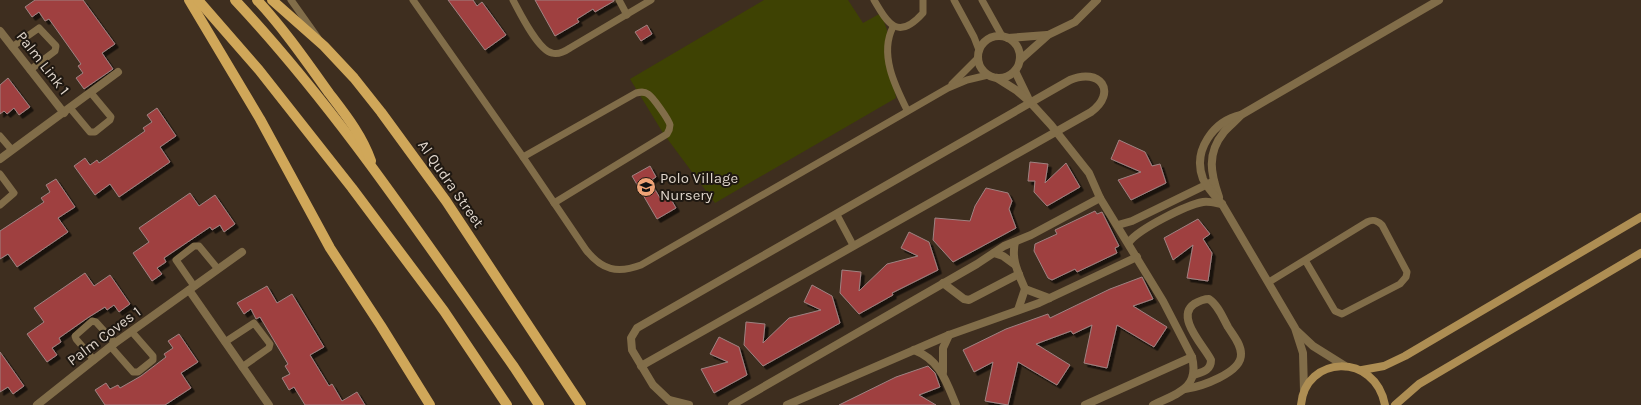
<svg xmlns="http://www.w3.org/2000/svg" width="1641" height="405" viewBox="0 0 1641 405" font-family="Karla,sans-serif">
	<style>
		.green { fill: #3e4203 }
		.building { fill: #9f3f40; stroke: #9f8382; filter: url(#shadow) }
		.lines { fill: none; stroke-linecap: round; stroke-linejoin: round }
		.lane { stroke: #816d49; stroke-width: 7 }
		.street { stroke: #816d49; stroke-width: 8 }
		.secondary { stroke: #ae8e53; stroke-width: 8 }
		.primary { stroke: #d0a759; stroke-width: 10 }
		.labels { text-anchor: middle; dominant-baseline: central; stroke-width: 4; stroke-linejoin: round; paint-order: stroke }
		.street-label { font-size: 15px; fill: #dfd5cb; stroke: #1f1811 }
		.poi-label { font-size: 15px; fill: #dfd5cb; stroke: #1f1811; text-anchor: start }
	</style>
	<defs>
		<filter id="shadow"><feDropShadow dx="3.5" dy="3.5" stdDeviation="0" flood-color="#0009"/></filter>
	</defs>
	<rect width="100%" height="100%" fill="#3e2e1f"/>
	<polygon class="green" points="764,0 848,0 863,23 881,13 887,30 887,46 896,98 715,203 663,133 630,79"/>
	<g class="building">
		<polygon points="35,0 83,0 115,44 102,53 113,69 84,89 76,78 83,73 78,66 81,64 49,19 45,21 39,12 32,17 25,7"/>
		<polygon points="448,0 473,0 477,6 482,2 506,35 485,50"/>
		<polygon points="535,0 614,0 614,1 595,12 593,9 577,19 579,22 555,36"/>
		<polygon points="647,25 652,34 641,41 635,32"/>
		<polygon points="8,78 30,107 19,115 14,108 7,114 4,111 0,114 0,85"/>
		<polygon points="157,108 176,136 160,147 170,162 119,197 110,184 95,195 74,166 85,158 90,165 97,160 99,163 145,131 143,128 152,122 147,115"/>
		<polygon points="1119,140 1145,152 1152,166 1160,164 1166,183 1131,200 1118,180 1141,172 1111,159"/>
		<polygon points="1030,162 1048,164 1045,183 1066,163 1080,187 1047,206 1034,192 1035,181 1028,181"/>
		<polygon points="650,166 656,177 650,181 660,198 668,194 676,208 657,219 632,176"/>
		<polygon points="56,179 75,207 58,218 68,232 17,267 8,254 0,259 0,231 44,202 41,198 50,192 46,185"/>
		<polygon points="986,188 1008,193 1012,201 1009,209 1016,228 953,262 933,240 935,218 970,221 975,206"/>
		<polygon points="190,193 199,206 215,195 235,224 224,232 220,225 212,230 210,227 164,258 166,262 157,268 162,274 152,281 133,253 149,242 139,228"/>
		<polygon points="1095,211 1097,214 1102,212 1119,246 1115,248 1117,253 1077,272 1075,269 1052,280 1048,278 1034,251 1035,244 1057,234 1055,230"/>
		<polygon points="1198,219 1210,234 1203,239 1212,253 1208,281 1187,278 1193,245 1173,260 1164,238"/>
		<polygon points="909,232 929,242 938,270 892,293 893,295 859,314 840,293 842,270 861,272 859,291 887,264 918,256 901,248"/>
		<polygon points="85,273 94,286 110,275 130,304 119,312 114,305 107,310 105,307 89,317 59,338 61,342 52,348 57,355 47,362 27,334 44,322 34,308"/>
		<polygon points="1142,277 1153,299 1133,306 1167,327 1154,347 1117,325 1107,368 1084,363 1092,325 1073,334 1071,331 1036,344 1070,365 1057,385 1018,362 1008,405 985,401 993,362 974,372 963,350 1006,329 1048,314 1050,318 1110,289"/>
		<polygon points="812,285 832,296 840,323 763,366 744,345 746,322 765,324 763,343 789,318 821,310 804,302"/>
		<polygon points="267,286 277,303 292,294 324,347 310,355 329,386 332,384 342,401 357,392 365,405 305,405 294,387 289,390 282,378 290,374 285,366 288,364 260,317 256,319 251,309 244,314 237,303"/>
		<polygon points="179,334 198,362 181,373 191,388 165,405 105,405 95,390 106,383 110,389 118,385 120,388 141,376 166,357 164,354 173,348 168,341"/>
		<polygon points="719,337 739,347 747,375 714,393 701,369 728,362 710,354"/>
		<polygon points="0,352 24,386 13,394 8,387 0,392"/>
		<polygon points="928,366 935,373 940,387 919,395 936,405 839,405 896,377"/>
	</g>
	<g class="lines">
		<g class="lane">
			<polyline points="291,0 318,38"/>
			<path d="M413 0 523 157 586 250C602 270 617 274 641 265L948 88 967 80 988 75"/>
			<path d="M513 0C520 13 538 50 552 53 558 55 564 52 570 48L651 0"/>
			<polyline points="619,0 627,15"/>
			<path d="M874 0C888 24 898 41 923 13V0"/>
			<polyline points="954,0 974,37 979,50"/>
			<polyline points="982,0 1002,36"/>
			<path d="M893 27C879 54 895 86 907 110"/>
			<polyline points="12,47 39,28 56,46 55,51 30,70"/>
			<polyline points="952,84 978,58"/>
			<polyline points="70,108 90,132 95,132 110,120 111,117 91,93"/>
			<polyline points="0,136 12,150"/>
			<path d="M523 157 636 93C640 92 644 91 648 94 653 97 669 120 670 125 670 129 669 131 667 134L554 203"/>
			<polyline points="0,174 14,193 0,205"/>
			<polyline points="837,215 853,245"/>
			<path d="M1269 282 1367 222C1373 219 1377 220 1382 225L1407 272 1406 277 1400 284 1342 314 1335 311 1305 260"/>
			<polyline points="194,286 176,260 194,246 199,246 218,269"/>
			<polyline points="225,342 254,323 270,344 269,348 242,367"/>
			<polyline points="111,347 133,372 138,372 153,360 153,356 132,332"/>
			<polyline points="94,360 76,339 75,336 92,321 96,322 115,343"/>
		</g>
		<g class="street">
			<polyline points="0,31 64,113"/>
			<circle cx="999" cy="57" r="21"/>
			<polyline points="1008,38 1047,35"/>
			<polyline points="1020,60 1048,35 1075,22 1097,0"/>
			<polyline points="1015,71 1028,98"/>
			<path d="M997 78 1016 90 1030 102 1051 125 1089 173 1100 198 1163 301 1192 357C1200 389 1176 394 1153 405"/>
			<polyline points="0,159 118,72"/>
			<path d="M1219 197C1211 174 1206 154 1224 132 1229 126 1236 121 1241 115"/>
			<polyline points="1118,225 1132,221 1214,181"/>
			<path d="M1015 242C1011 260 1018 272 1025 289L1018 310"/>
			<path d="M1129 242C1139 229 1186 205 1203 202 1209 201 1216 203 1222 204"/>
			<polyline points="994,253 1003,256 1014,264"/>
			<polyline points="943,283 964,299 969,300 1019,274"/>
			<polyline points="1025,289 1049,298"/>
			<polyline points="189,290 269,405"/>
			<polyline points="1297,331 1313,346 1345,366"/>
			<path d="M914 350C940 360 946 381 956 405"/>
			<path d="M641 366 1091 112C1118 92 1100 67 1070 80L637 328 631 338 632 350 653 385 674 405"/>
			<polyline points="943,372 943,348 949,335"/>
			<path d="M1185 389C1200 387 1242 373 1241 354 1241 344 1233 335 1228 327 1223 318 1218 305 1209 299 1203 299 1199 301 1194 304 1175 317 1204 346 1211 360 1211 371 1202 372 1193 375"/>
			<path d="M1304 391 1303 353 1295 328 1222 204C1215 196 1207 188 1203 179 1192 150 1214 121 1241 115L1439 0"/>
			<polyline points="669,400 689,405"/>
			<polyline points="37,405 115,343 242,252"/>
			<polyline points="732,405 977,264 1004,246 1031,235 1100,198"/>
			<polyline points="787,405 949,335 1039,303 1137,257"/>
			<polyline points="1085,405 1192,357"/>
		</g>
		<g class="secondary">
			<polyline points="1362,370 1384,366 1405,356 1641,217"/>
			<path d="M1301 405C1305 355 1375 352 1385 405"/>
			<polyline points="1395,405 1419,384 1641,253"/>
		</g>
		<g class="primary">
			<polyline points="189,0 260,119 330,248 381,326 430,405"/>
			<polyline points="198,0 259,70 352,188 444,311 507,405"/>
			<path d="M235 0C340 112 425 242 514 367L539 405"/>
			<path d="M257 0C284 29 306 61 329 93 345 114 362 135 371 161"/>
			<polyline points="272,0 324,46 354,78 381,112 446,201 581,405"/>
		</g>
	</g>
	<defs>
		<symbol id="school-disc" viewBox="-11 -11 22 22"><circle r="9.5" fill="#efa376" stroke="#1f1811"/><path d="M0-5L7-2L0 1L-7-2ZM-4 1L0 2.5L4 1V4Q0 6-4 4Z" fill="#111"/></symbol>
	</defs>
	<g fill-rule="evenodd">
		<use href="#school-disc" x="635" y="176" width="22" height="22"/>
	</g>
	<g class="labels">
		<g class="street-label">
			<text transform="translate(43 63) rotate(52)">Palm Link 1</text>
			<text transform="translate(451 184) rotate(55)">Al Qudra Street</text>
			<text transform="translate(104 336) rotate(-37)">Palm Coves 1</text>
		</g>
		<g class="poi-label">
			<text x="660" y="178">Polo Village<tspan x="660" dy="17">Nursery</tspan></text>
		</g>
	</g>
</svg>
